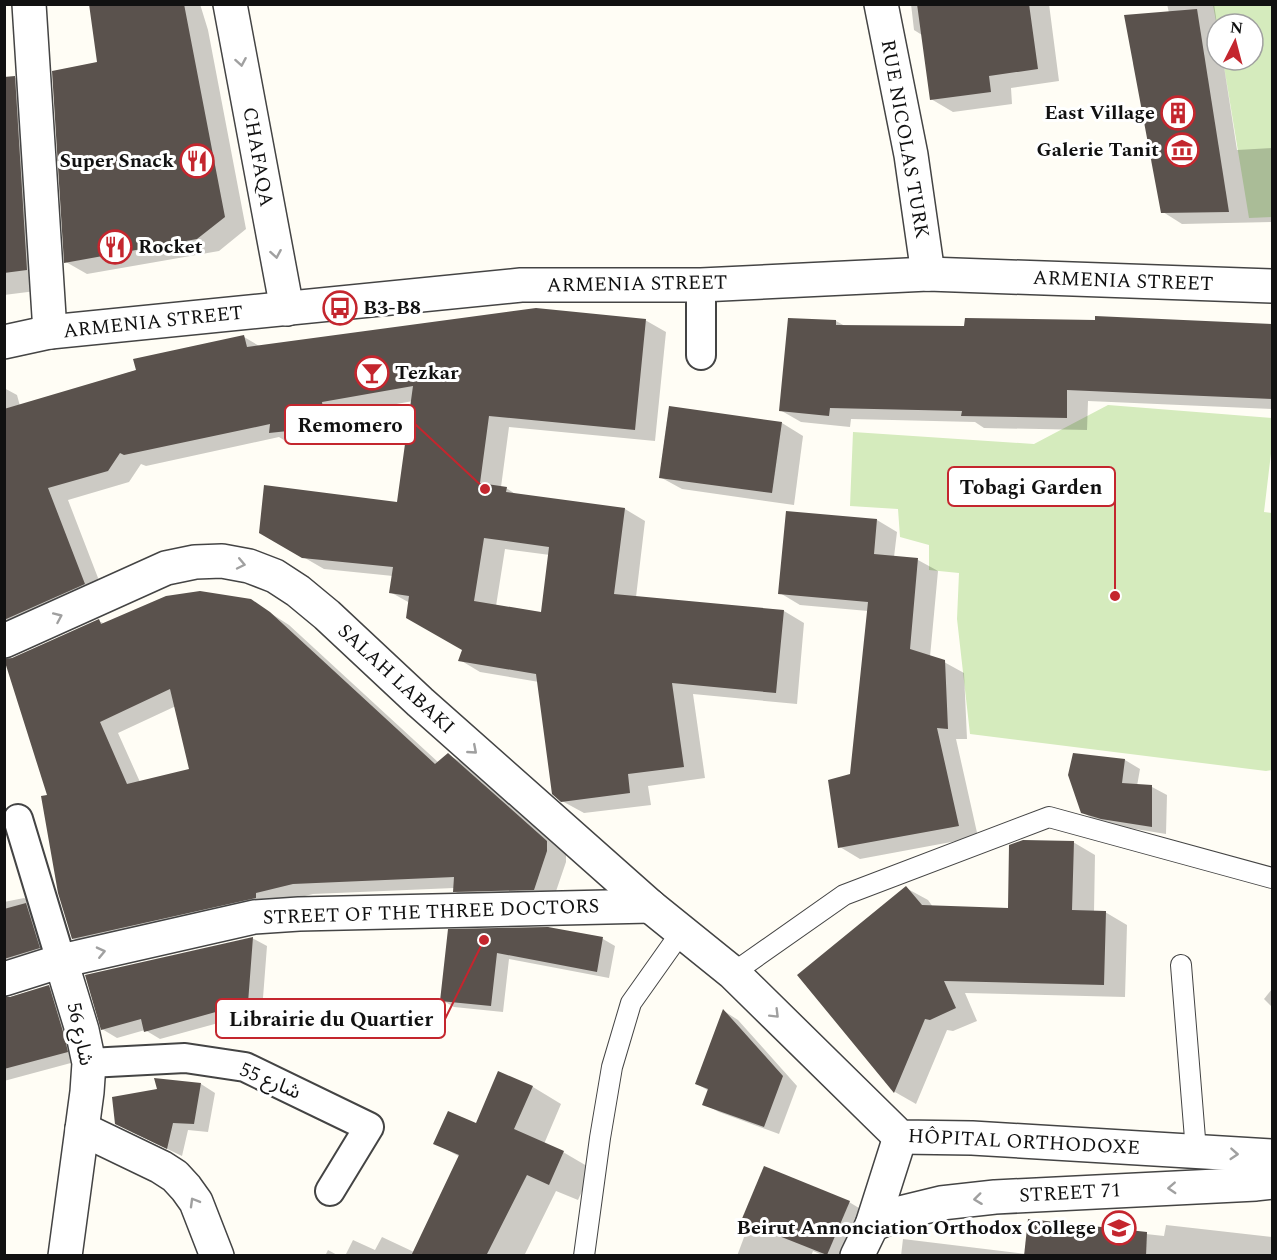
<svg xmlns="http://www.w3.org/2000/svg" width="1277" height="1260" viewBox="0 0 1277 1260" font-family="Spectral,'Noto Sans Arabic',serif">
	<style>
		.green { fill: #d5ebbd }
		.shadow { fill: #0003; fill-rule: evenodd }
		.building { fill: #5a524d; fill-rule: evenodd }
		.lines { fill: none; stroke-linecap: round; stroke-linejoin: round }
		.service-casing { stroke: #444; stroke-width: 22 }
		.pedestrian-casing { stroke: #444; stroke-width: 32 }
		.minor-casing { stroke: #444; stroke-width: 36 }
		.tertiary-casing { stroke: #444; stroke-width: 36 }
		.service { stroke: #fff; stroke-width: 20 }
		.pedestrian { stroke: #fff; stroke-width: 28 }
		.minor { stroke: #fff; stroke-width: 33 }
		.tertiary { stroke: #fff; stroke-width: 33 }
		.oneway { stroke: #a0a0a0 }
		.labels { text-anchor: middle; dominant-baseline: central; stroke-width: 6; stroke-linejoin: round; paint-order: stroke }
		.poi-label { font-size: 20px; font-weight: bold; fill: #111; stroke: #fff; text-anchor: end }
		.street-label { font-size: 20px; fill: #111; stroke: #fff }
		.leader { fill: none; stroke: #c4262e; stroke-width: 2 }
		.callout-dot { fill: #c4262e; stroke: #fff; stroke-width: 2 }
		.callout { fill: #fff; stroke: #c4262e; stroke-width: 2 }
		.callout-label { font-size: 21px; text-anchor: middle; font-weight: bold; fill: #111 }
	</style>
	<rect width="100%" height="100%" fill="#fffdf5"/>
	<g class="green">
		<polygon points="1213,5 1272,5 1272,217 1249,218 1223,60 1253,60 1253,24 1217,24 1217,27"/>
		<polygon points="1108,405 1272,418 1272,445 1264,512 1272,513 1272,770 1266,771 970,734 957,619 959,573 929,570 929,545 900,537 898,509 850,506 853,432 1034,444"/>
	</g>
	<g class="shadow">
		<polygon points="91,4 200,4 208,30 246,229 219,251 87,274 66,262 99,63"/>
		<polygon points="911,4 1049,4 1059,81 1011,88 1012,104 953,112 931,99 922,35 914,30"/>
		<polygon points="1167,4 1214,4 1217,24 1217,60 1223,60 1237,150 1272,148 1272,222 1182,224 1163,212 1169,13"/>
		<polygon points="14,77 35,89 44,290 4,295 4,78"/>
		<polygon points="1096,318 1272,325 1272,409 1088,401 1087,430 984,428 975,422 851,419 850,427 801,422 780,410 836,321 845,326 966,328 1096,321"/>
		<path d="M645 320 666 332 655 441 509 427 501 487 506 488 517 495 625 509 645 521 636 597 784 611 804 623 797 704 693 694 705 778 648 786 651 805 584 813 562 801 539 682 480 672 460 660 464 649 410 603 390 592 393 576 324 569 260 532 399 503 413 401 342 414 346 438 292 445 279 437 146 466 141 464 129 482 68 500 105 596 4 630V388L17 395 20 406 244 337 261 347ZM505 549 550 555 542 613 496 606Z"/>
		<polygon points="782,423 803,436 794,505 682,489 660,477"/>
		<polygon points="877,520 897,532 894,557 918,560 938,571 930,657 944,662 964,673 967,739 956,739 978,837 860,859 840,847 851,775 868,611 800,605 780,593"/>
		<path d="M250 600 289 625 439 763 448 755 467 765 566 854V862L553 900 473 902 454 891V888L313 894 92 949 73 938 49 796 99 621 105 624ZM176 706 191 770 140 782 118 733Z"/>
		<polygon points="1075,755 1125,760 1140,769 1137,786 1152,787 1167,795 1166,834 1117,826 1097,821 1082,812"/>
		<polygon points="1073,842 1095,855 1094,912 1105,912 1127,925 1125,997 965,993 977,1021 953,1031 947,1030 916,1104 895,1092 799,975 906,888 928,900 933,907 1010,909"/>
		<polygon points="24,898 39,906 54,956 4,976 4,902"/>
		<polygon points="548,929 603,939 615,946 609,978 509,959 503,1012 454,1007 442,1000 450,931"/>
		<polygon points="252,938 267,946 262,1011 160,1039 145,1030 117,1038 102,1029"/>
		<polygon points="48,986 63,995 82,1060 4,1081 4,999"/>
		<polygon points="1272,989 1272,1007 1264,999"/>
		<polygon points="724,1011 738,1020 797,1086 779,1134 719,1112 704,1104 709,1091 697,1084"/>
		<polygon points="499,1073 533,1087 561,1104 544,1144 563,1152 592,1169 578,1200 556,1191 524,1256 345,1256 353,1240 375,1250 382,1237 414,1252 460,1157 435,1143 476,1125"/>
		<polygon points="201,1084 215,1093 208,1132 188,1130 182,1156 132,1132"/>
		<polygon points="849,1202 864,1211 845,1256 825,1256 813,1251 811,1256 737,1256 749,1224"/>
		<polygon points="1029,1221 1164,1236 1166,1225 1272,1237 1272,1256 901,1256 903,1239 1026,1254"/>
		<polygon points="328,1250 339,1256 325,1256"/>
	</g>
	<g class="building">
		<polygon points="89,4 184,4 225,217 197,239 64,263 52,71 97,62"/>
		<polygon points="917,4 1029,4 1038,69 989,76 991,92 930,100"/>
		<polygon points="1197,9 1229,212 1161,213 1124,15"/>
		<polygon points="15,76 27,270 4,273 4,77"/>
		<path d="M536 308 646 319 635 430 489 416 480 483 507 487 506 492 625 508 614 594 784 610 776 693 672 683 684 767 628 774 630 793 561 802 552 794 536 674 458 661 462 650 406 618 409 596 389 593 393 567 302 558 259 533 264 485 397 502 413 386 322 402 326 427 269 433 270 424 124 455 120 453 108 471 48 488 85 584 4 620V409L136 370 133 359 244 335 247 347ZM484 538 549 547 541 612 474 601Z"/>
		<polygon points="1095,316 1272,324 1272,399 1067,390 1067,418 961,416 962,411 830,408 829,416 779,411 788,318 836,320 836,325 964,326 965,318 1095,320"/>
		<polygon points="669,406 782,422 772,493 659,478"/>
		<polygon points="786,511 877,519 874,554 918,558 910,649 945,660 948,729 937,728 959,826 838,848 828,780 850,774 868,602 778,594"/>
		<path d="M200 591 251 599 270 612 435 764 448 753 547 841V851L534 890 453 892 454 877 293 884 256 893V898L72 939 58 893 41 796 47 795 4 659 12 658 99 619 101 624 166 596ZM170 689 189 769 127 784 100 722Z"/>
		<polygon points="1073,753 1125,759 1122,783 1152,785 1152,827 1101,819 1081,813 1068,775"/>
		<polygon points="1023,840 1074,841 1072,910 1106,911 1104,985 944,981 956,1008 930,1020 925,1019 894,1093 797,975 906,886 922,905 1008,908 1009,845"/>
		<polygon points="26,903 40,948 4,959 4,909"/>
		<polygon points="548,927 603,937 597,972 497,953 491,1006 440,1001 448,929"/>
		<polygon points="253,937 248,1003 144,1032 141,1019 101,1030 85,975"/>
		<polygon points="49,985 64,1035 68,1052 4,1069 4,997 10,997"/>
		<polygon points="723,1009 783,1076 764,1127 702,1105 708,1089 695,1084"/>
		<polygon points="498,1071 533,1086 514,1129 564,1151 549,1185 527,1175 486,1256 411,1256 459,1155 433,1144 448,1111 476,1123"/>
		<polygon points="154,1078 201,1083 194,1124 173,1123 167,1149 115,1124 112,1097 157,1089"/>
		<polygon points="764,1166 850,1201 827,1255 741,1221"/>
		<polygon points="1028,1219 1147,1232 1146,1256 1024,1256"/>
	</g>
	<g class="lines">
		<defs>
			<g id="service">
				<polyline points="1181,965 1196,1151"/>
				<polyline points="733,973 844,895 1049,817 1272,878"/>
				<polyline points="584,1256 600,1138 612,1067 631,1003 682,931"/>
			</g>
			<g id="pedestrian">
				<polyline points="701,285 701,355"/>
				<polyline points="18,819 61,961"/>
				<polyline points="89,1063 185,1058 245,1067 369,1127 330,1191"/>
			</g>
			<g id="minor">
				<polyline points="29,4 50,332"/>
				<polyline points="61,961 82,1030 89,1063 87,1092 65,1256"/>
				<polyline points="4,979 61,961 254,917 299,914 650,906"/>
				<polyline points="82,1129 161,1167 175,1176 186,1188 196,1202 217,1256"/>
				<polyline points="872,1225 900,1213 941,1203 995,1197 1256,1184 1272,1182"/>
				<polyline points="857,1256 872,1225 900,1137"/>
			</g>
			<g id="tertiary">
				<polyline points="230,4 287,309"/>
				<polyline points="881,4 911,155 928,274"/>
				<polyline points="4,342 50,332 521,285 701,285 928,274 1272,286"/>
				<polyline points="4,641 166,568 195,562 222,561 249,566 275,576 298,591 327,615 420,702 650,906 733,973 900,1137 972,1138 1272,1156"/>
			</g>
		</defs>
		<use href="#service" class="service-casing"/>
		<use href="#pedestrian" class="pedestrian-casing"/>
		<use href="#minor" class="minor-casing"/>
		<use href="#tertiary" class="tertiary-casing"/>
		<use href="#service" class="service"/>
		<use href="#pedestrian" class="pedestrian"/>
		<use href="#minor" class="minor"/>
		<use href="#tertiary" class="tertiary"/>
	</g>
	<defs><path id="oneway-chevron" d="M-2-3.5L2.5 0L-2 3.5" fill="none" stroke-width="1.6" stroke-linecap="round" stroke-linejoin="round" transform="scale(1.5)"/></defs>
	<g class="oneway">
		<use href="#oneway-chevron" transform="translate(241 62) rotate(80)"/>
		<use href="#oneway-chevron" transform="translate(276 254) rotate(80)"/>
		<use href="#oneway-chevron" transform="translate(241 564) rotate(12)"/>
		<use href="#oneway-chevron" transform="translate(58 617) rotate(-24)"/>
		<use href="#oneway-chevron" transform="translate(473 750) rotate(41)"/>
		<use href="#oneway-chevron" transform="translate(101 952) rotate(-13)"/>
		<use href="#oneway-chevron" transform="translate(775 1014) rotate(45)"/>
		<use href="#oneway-chevron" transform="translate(1234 1154) rotate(4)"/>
		<use href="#oneway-chevron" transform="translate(1172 1188) rotate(177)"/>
		<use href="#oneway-chevron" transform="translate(978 1199) rotate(173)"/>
		<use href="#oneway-chevron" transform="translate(194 1202) rotate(-120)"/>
	</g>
	<defs>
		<symbol id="building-ring" viewBox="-11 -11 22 22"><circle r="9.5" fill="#fff" stroke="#c4262e" stroke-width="1.5"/><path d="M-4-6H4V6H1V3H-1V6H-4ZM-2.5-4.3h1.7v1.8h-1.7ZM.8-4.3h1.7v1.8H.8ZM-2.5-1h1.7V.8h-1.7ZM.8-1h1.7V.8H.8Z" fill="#c4262e"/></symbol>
		<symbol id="museum-ring" viewBox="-11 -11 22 22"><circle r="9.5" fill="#fff" stroke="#c4262e" stroke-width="1.5"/><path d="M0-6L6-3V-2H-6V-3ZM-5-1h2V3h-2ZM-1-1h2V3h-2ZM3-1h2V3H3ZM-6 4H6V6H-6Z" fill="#c4262e"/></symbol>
		<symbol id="restaurant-ring" viewBox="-11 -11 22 22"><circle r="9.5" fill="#fff" stroke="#c4262e" stroke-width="1.5"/><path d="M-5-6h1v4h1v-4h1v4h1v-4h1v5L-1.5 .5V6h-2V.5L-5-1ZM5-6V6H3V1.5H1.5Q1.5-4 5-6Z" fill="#c4262e"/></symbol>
		<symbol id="bus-ring" viewBox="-11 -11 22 22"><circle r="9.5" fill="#fff" stroke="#c4262e" stroke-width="1.5"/><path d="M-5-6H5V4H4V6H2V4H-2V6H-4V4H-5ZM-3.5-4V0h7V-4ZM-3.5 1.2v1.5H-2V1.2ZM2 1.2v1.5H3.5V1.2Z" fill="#c4262e"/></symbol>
		<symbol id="bar-ring" viewBox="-11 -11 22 22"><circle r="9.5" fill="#fff" stroke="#c4262e" stroke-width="1.5"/><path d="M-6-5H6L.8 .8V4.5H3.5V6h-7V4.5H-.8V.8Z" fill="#c4262e"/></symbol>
		<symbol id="university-ring" viewBox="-11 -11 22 22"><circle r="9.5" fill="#fff" stroke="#c4262e" stroke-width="1.5"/><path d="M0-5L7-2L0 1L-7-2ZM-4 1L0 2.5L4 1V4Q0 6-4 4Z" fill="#c4262e"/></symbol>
	</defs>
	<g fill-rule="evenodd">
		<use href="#building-ring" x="1159" y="94" width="38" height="38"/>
		<use href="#museum-ring" x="1163" y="131" width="38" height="38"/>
		<use href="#restaurant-ring" x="178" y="142" width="38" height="38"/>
		<use href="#restaurant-ring" x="96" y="228" width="38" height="38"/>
		<use href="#bus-ring" x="321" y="289" width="38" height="38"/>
		<use href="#bar-ring" x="353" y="354" width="38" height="38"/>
		<use href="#university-ring" x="1100" y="1209" width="38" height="38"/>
	</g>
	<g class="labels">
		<g class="poi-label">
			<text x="1155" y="113">East Village</text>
			<text x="1159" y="150">Galerie Tanit</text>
			<text x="174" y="161">Super Snack</text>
			<text x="138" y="247" text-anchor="start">Rocket</text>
			<text x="363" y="308" text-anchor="start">B3-B8</text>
			<text x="395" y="373" text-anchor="start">Tezkar</text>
			<text x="1096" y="1228">Beirut Annonciation Orthodox College</text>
		</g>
		<g class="street-label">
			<text transform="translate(905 139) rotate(80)">RUE NICOLAS TURK</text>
			<text transform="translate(258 157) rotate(80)">CHAFAQA</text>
			<text transform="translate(1123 281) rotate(2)">ARMENIA STREET</text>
			<text transform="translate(637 284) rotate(-1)">ARMENIA STREET</text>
			<text transform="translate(153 322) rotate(-6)">ARMENIA STREET</text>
			<text transform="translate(396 679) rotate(43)">SALAH LABAKI</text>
			<text transform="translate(431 912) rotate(-2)">STREET OF THE THREE DOCTORS</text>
			<text transform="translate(80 1034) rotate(78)">شارع 56</text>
			<text transform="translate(270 1081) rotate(23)">شارع 55</text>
			<text transform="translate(1024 1142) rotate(3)">HÔPITAL ORTHODOXE</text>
			<text transform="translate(1070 1193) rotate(-3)">STREET 71</text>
		</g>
	</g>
	<path class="leader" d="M485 489L415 424M1115 596L1115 487M484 940L445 1019"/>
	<g class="callout-dot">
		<circle cx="485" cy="489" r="6"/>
		<circle cx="1115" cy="596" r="6"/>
		<circle cx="484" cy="940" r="6"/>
	</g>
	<g class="callout">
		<rect x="285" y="405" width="130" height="39" rx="6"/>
		<rect x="948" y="467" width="167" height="39" rx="6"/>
		<rect x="216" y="999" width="229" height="39" rx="6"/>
	</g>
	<g class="callout-label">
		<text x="350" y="432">Remomero</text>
		<text x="1031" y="494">Tobagi Garden</text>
		<text x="331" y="1026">Librairie du Quartier</text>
	</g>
	<rect width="1277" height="1260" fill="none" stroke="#111111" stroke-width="12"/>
	<g transform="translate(1235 42) rotate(6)"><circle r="28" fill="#ffffff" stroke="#a0a0a0" stroke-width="1.5"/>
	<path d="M0-4.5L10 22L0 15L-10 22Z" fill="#c4262e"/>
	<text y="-9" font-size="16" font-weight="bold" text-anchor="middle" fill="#111111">N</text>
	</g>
</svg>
